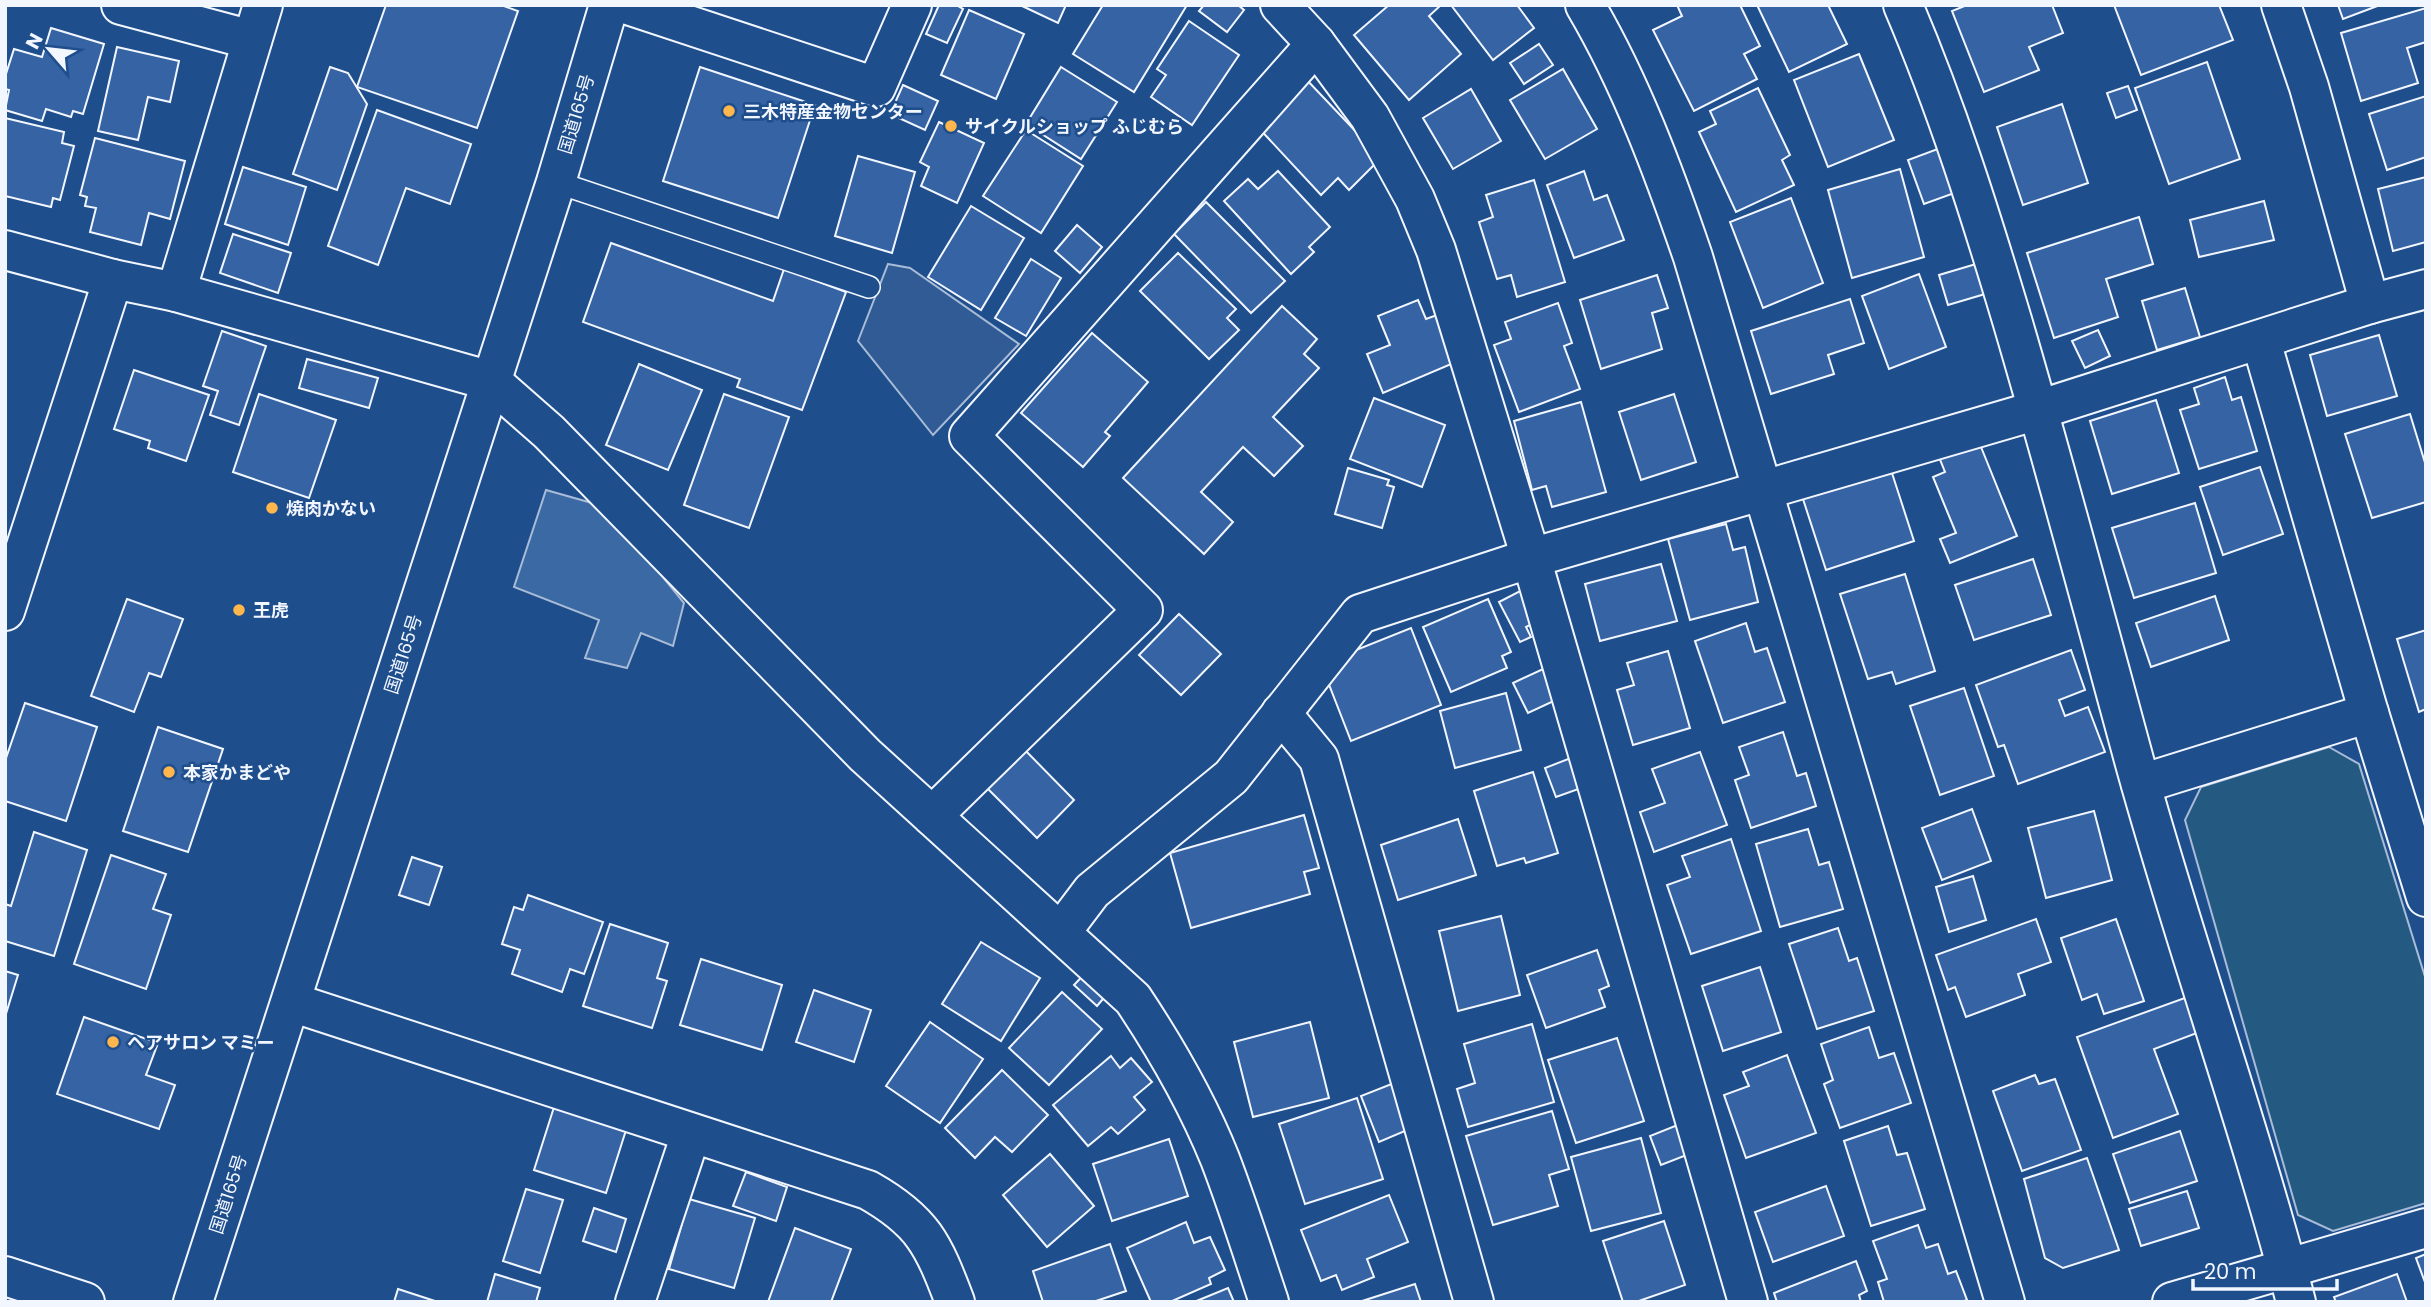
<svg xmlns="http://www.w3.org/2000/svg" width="2431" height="1307" viewBox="0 0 2431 1307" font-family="Poppins,'Noto Sans JP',sans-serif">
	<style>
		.green { fill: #245a82; stroke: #a8bbd7; stroke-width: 2 }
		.parking { fill: #305b95; stroke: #a8bbd7; stroke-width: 2 }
		.water { fill: #3b69a3; stroke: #a8bbd7; stroke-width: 2 }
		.building { fill: #3563a3; stroke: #f2f6ff; stroke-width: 2 }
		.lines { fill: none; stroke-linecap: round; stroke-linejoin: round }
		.lane-casing { stroke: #f2f6ff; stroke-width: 24 }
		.street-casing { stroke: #f2f6ff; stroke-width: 42 }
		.secondary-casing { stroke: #f2f6ff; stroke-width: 42 }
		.highway-casing { stroke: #f2f6ff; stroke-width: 42 }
		.lane { stroke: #1f4e8c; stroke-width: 21 }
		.street { stroke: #1f4e8c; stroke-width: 38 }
		.secondary { stroke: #1f4e8c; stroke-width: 38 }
		.highway { stroke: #1f4e8c; stroke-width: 38 }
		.poi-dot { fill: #ffb74d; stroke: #1f4e8c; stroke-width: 2.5 }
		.labels { text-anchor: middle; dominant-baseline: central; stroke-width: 5; stroke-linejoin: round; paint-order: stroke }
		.poi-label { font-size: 18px; font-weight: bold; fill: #f2f6ff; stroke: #1f4e8c; text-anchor: start }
		.street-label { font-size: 18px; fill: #f2f6ff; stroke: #1f4e8c }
	</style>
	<rect width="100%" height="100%" fill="#1f4e8c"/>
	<polygon class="green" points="2329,747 2359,764 2426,980 2426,1203 2333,1231 2298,1215 2185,820 2201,787"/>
	<polygon class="parking" points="888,264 910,268 1019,344 933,435 858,341"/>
	<polygon class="water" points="546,490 606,507 684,603 673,646 641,633 627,668 585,658 599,620 514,587"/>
	<g class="building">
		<polygon points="386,5 501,5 518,11 477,128 357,87"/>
		<polygon points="939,5 956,5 963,9 947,43 926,34"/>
		<polygon points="1020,5 1066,5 1058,23"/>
		<polygon points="1103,5 1187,5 1134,92 1073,54"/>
		<polygon points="1204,5 1238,5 1244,10 1227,32 1199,11"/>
		<polygon points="1389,5 1441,5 1429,16 1461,54 1409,100 1354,35"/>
		<polygon points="1451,5 1517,5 1534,28 1493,60"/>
		<polygon points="1677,5 1740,5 1760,46 1744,54 1757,79 1694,111 1653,30 1682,16"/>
		<polygon points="1757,5 1828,5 1847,44 1789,72"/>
		<polygon points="1967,5 2052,5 2063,33 2029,47 2039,70 1984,92 1952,11"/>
		<polygon points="2114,5 2219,5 2233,40 2141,75"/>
		<polygon points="2338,5 2380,5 2343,19"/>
		<polygon points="2426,8 2426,42 2407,48 2418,83 2361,101 2341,33"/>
		<polygon points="969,10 1024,34 996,99 941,75"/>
		<polygon points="1189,21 1239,55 1192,125 1151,97 1166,75 1157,69"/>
		<polygon points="51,28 104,44 83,114 73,111 71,117 46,109 42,121 5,110 9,90 5,89 5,77 14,49 42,57"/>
		<polygon points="1539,44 1553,65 1524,84 1510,63"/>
		<polygon points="117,47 179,61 170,102 148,97 138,140 98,131"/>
		<polygon points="1859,54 1894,140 1828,167 1794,80"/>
		<polygon points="2207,62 2240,159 2169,184 2135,88"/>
		<polygon points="330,67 348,73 367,104 337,190 293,174"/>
		<polygon points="700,67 815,105 778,218 663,181"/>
		<polygon points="1061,67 1117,102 1081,159 1026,124"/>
		<polygon points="1563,69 1597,129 1545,159 1510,100"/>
		<polygon points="1304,77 1381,158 1349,190 1338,178 1321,195 1255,124"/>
		<polygon points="903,85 938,101 925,130 890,114"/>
		<polygon points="2128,86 2137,110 2116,118 2107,93"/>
		<polygon points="1758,88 1790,155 1782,160 1794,185 1736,212 1699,132 1716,124 1710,111"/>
		<polygon points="1471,89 1501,141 1453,169 1423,118"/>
		<polygon points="2426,96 2426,157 2387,170 2369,114"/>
		<polygon points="2062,104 2088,183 2023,205 1997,127"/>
		<polygon points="377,110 471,144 450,204 406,188 378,265 328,246"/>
		<polygon points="5,118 64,132 62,143 74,146 60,200 53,198 51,207 5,196"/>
		<polygon points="939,122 984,143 957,203 921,186 929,167 920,162"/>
		<polygon points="1026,130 1083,166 1041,233 983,196"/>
		<polygon points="95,138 185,161 170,219 149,213 141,245 90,232 96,208 85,206 87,197 80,195"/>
		<polygon points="1943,147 1960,191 1924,204 1908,160"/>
		<polygon points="858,156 915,172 892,253 835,236"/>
		<polygon points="243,167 306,187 288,245 225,224"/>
		<polygon points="1900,169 1924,257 1852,278 1828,190"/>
		<polygon points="1278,171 1330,227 1309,247 1314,252 1291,274 1224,201 1248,179 1258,189"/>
		<polygon points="1584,171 1594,200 1607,195 1624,240 1574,258 1547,185"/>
		<polygon points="2426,177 2426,242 2393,251 2378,189"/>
		<polygon points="1534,180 1565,282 1517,297 1511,275 1497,279 1479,222 1493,217 1486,195"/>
		<polygon points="1791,198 1823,283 1763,308 1730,222"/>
		<polygon points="2264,201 2274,240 2199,257 2190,220"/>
		<polygon points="1206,202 1285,281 1251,313 1174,234"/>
		<polygon points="971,206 1024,238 981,310 928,277"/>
		<polygon points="2139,217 2153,264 2106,279 2118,317 2054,338 2027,253"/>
		<polygon points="1077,225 1102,247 1080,273 1055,251"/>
		<polygon points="233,234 291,253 278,293 220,273"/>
		<polygon points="611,243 773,301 784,269 846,292 802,410 737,387 740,379 583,322"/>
		<polygon points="1178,253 1236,309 1227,318 1239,330 1209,359 1140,291"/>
		<polygon points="1031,259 1061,278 1026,336 995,318"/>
		<polygon points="1976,264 1985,294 1948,305 1939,275"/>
		<polygon points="1919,274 1946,347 1889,369 1862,296"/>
		<polygon points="1657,275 1668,308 1652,313 1662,349 1601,369 1580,300"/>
		<polygon points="2185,288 2200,337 2157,350 2142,301"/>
		<polygon points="1850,299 1864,343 1828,355 1834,374 1771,394 1751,331"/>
		<polygon points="1418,300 1426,319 1437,315 1456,362 1383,393 1367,354 1390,345 1378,316"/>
		<polygon points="1558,303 1572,343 1564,346 1580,389 1519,412 1494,345 1511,339 1505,322"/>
		<polygon points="1282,306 1317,339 1304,354 1319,368 1273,417 1303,446 1274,476 1243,447 1201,492 1233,522 1204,554 1123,478"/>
		<polygon points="2098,330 2110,356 2085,368 2072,341"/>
		<polygon points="222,331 266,346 239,425 210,415 218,391 203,386"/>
		<polygon points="1092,333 1148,382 1105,432 1110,436 1083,467 1021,413"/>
		<polygon points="2379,335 2397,396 2327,416 2310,355"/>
		<polygon points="307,359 378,378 369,408 299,388"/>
		<polygon points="639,364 702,390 668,470 606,445"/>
		<polygon points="134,370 209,395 186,461 148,448 150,441 114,429"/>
		<polygon points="2225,377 2232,400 2241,397 2257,451 2199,469 2180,410 2199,404 2194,388"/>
		<polygon points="259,394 336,420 309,498 233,472"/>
		<polygon points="724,394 789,417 749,528 684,505"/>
		<polygon points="1674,394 1696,462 1641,480 1619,412"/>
		<polygon points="1374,398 1445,425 1422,487 1350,459"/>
		<polygon points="2156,400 2179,473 2112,494 2090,421"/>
		<polygon points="1581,402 1606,492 1552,507 1546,486 1532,490 1514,421"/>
		<polygon points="2410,414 2426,466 2426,502 2372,518 2345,434"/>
		<polygon points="1979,442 2017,536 1950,563 1940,539 1956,533 1933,477 1945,472 1939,457"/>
		<polygon points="2260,467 2283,534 2223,555 2200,487"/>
		<polygon points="1348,468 1389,480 1387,485 1394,487 1382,528 1335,514"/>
		<polygon points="1891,470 1914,541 1826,570 1803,499"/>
		<polygon points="2195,503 2216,573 2134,598 2112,528"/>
		<polygon points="1726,524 1733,550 1745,547 1758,602 1690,620 1668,539"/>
		<polygon points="2033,559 2051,615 1974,640 1955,585"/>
		<polygon points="1661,564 1677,621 1600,641 1585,584"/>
		<polygon points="1905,574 1935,671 1896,684 1892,672 1868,679 1840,594"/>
		<polygon points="1524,589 1540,620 1526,627 1531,637 1520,642 1499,602"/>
		<polygon points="2215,596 2229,640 2151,667 2136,623"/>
		<polygon points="127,599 183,619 161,677 149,673 134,712 91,696"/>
		<polygon points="1488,599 1511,652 1502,656 1507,668 1451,692 1423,627"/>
		<polygon points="1179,614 1221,654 1181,695 1139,655"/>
		<polygon points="1746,623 1755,652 1767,648 1785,702 1723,723 1695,641"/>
		<polygon points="1411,628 1441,705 1351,741 1321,664"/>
		<polygon points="2426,630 2426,709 2419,712 2397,639"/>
		<polygon points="2071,650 2085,690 2059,700 2065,716 2088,707 2105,752 2018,784 2004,745 1998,747 1976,685"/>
		<polygon points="1668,651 1690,728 1633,745 1617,690 1634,685 1627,663"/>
		<polygon points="1543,669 1558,699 1528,713 1513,683"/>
		<polygon points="1964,688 1994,776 1940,795 1910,706"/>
		<polygon points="1506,693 1521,750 1455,768 1440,711"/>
		<polygon points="25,703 97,727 66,821 5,801 5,761"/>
		<polygon points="158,727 223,749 188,852 123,831"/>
		<polygon points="1783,732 1797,776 1806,773 1816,806 1751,828 1735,780 1749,775 1739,747"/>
		<polygon points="1021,746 1074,800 1037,838 983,784"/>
		<polygon points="1700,752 1727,825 1654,852 1640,812 1665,803 1652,769"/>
		<polygon points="1576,756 1587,786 1556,797 1545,768"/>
		<polygon points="1533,772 1558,853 1526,863 1524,858 1497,866 1474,791"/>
		<polygon points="1972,809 1991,861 1942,880 1922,828"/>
		<polygon points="2094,811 2112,880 2046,898 2028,828"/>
		<polygon points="1304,815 1319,868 1304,872 1310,894 1191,928 1170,853"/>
		<polygon points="1458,819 1476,875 1398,900 1381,845"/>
		<polygon points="1808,829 1819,865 1829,862 1843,909 1780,927 1756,844"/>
		<polygon points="34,832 87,850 54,956 5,941 5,904 11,906"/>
		<polygon points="1731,839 1761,931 1691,954 1667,885 1690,877 1682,856"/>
		<polygon points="111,855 166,874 153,909 171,915 146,989 74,964"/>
		<polygon points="412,857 442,867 429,905 399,895"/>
		<polygon points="1973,876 1986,920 1949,932 1936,887"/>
		<polygon points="528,895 603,922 584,974 570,969 562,992 512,974 520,950 502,944 514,907 523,910"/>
		<polygon points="1501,916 1520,995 1458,1011 1439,931"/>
		<polygon points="2036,919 2051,962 2018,974 2025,995 1966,1017 1955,987 1948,990 1936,955"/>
		<polygon points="2116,919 2144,1001 2104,1014 2097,994 2082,1000 2061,938"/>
		<polygon points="610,924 668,943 657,978 667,981 652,1028 583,1006"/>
		<polygon points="1838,928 1849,961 1857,958 1874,1011 1817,1029 1789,944"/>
		<polygon points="981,942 1040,978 1001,1041 942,1004"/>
		<polygon points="1597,950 1609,986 1599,990 1605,1007 1546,1028 1527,975"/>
		<polygon points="701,959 782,985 762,1050 680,1025"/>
		<polygon points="1093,965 1114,986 1097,1006 1074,985"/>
		<polygon points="1760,967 1781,1032 1723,1051 1702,986"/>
		<polygon points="5,971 18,975 5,1017"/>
		<polygon points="814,990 871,1010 854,1062 796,1042"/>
		<polygon points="1062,992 1102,1029 1049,1085 1009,1048"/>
		<polygon points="2193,995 2205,1030 2154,1049 2178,1114 2113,1138 2077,1037"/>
		<polygon points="84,1017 158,1043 146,1075 175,1085 159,1129 57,1094"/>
		<polygon points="930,1022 983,1059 940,1123 886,1086"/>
		<polygon points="1310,1022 1329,1098 1253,1117 1234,1042"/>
		<polygon points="1532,1024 1554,1102 1468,1127 1457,1089 1475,1083 1464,1044"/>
		<polygon points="1869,1027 1879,1058 1894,1053 1911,1103 1840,1128 1824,1084 1833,1080 1821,1044"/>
		<polygon points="1617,1038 1644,1121 1576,1143 1548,1060"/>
		<polygon points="1787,1055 1816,1133 1746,1158 1724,1095 1749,1086 1743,1072"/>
		<polygon points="1111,1056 1120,1068 1131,1058 1152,1082 1134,1097 1145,1110 1118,1134 1111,1127 1088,1146 1053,1105"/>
		<polygon points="1002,1070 1048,1115 1012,1152 995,1137 975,1158 945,1128"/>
		<polygon points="2035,1075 2039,1084 2055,1079 2081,1150 2022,1171 1993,1091"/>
		<polygon points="1394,1083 1412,1128 1379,1142 1361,1096"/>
		<polygon points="1357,1098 1383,1179 1305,1204 1279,1124"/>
		<polygon points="555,1104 627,1127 606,1193 534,1170"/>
		<polygon points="1552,1111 1569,1169 1549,1175 1558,1206 1493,1225 1466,1136"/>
		<polygon points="1685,1122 1697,1151 1661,1165 1650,1136"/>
		<polygon points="1888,1126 1897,1155 1907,1153 1925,1209 1871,1226 1844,1141"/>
		<polygon points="2180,1131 2197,1181 2130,1203 2113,1154"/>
		<polygon points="1641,1138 1661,1213 1591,1231 1571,1157"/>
		<polygon points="1169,1139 1188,1196 1112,1221 1093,1164"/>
		<polygon points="1050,1154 1094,1206 1047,1247 1003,1195"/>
		<polygon points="2087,1158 2119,1250 2063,1268 2045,1258 2024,1179"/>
		<polygon points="746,1172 787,1187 776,1221 733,1206"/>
		<polygon points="1826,1186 1844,1236 1773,1262 1755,1212"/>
		<polygon points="526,1189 563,1200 540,1273 503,1261"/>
		<polygon points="2187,1191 2199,1228 2141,1246 2129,1209"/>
		<polygon points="1389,1195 1408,1242 1367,1259 1374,1277 1342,1290 1336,1275 1321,1281 1301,1230"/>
		<polygon points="689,1199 755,1218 734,1288 669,1269"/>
		<polygon points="594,1208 626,1219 616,1252 583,1241"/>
		<polygon points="1664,1221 1685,1285 1636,1302 1623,1302 1603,1241"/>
		<polygon points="1186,1222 1194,1243 1210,1237 1225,1270 1209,1278 1211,1284 1170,1302 1151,1302 1127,1248"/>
		<polygon points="1918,1225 1926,1248 1938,1244 1948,1274 1956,1271 1967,1300 1961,1302 1884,1302 1878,1282 1887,1279 1873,1241"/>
		<polygon points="795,1228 851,1249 831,1302 768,1302"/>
		<polygon points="1110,1244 1126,1291 1093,1302 1043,1302 1033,1271"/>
		<polygon points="2426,1254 2426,1285 2416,1258"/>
		<polygon points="1856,1261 1867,1291 1859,1295 1861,1302 1777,1302 1774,1293"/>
		<polygon points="495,1274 540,1288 536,1302 487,1302"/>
		<polygon points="2397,1274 2407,1302 2336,1302 2334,1297"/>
		<polygon points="1415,1284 1421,1302 1359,1302"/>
		<polygon points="1228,1288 1234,1302 1194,1302"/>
		<polygon points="398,1289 438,1302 394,1302"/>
	</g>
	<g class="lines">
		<defs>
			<polyline id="lane" points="556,182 869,287"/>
			<g id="street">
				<polyline points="121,5 252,40"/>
				<polyline points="628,5 876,87 912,5"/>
				<polyline points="1280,5 1316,44 1370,117 1415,199 1436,250 1531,558 1748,1302"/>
				<path d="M1585 5C1631 83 1664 172 1693 257L2005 1302"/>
				<path d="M1903 5C1947 108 1980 213 2012 320 2055 466 2094 613 2134 760 2184 942 2248 1120 2296 1302"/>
				<polyline points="2281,5 2309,87 2370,304"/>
				<path d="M5 250 113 279 176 292 491 381 549 432 865 755 1133 999C1167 1050 1197 1102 1220 1159 1238 1206 1253 1254 1269 1302"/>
				<polyline points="176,292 263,5"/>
				<polyline points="2261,341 2369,713 2426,897"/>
				<polyline points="5,611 113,279"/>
				<polyline points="1281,713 1319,759 1474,1302"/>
				<polyline points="2141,784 2369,713"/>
				<polyline points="932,816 1143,610 969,436 1316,44"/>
				<polyline points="1061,932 1092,891 1231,777 1360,614 1531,558 2038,410 2370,304 2426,289"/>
				<path d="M291 1002 868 1190C923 1221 933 1244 955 1302"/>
				<polyline points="635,1302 691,1134"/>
				<polyline points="2172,1302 2426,1228"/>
			</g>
			<polyline id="secondary" points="5,1276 85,1302"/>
			<polyline id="highway" points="193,1302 556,182 609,5"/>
		</defs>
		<use href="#lane" class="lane-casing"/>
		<use href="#street" class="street-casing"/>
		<use href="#secondary" class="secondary-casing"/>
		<use href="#highway" class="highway-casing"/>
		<use href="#lane" class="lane"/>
		<use href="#street" class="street"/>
		<use href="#secondary" class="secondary"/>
		<use href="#highway" class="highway"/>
	</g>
	<g class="poi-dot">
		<circle cx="729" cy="111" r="7"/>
		<circle cx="951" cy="126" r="7"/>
		<circle cx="272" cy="508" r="7"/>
		<circle cx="239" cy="610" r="7"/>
		<circle cx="169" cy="772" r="7"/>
		<circle cx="113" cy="1042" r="7"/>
	</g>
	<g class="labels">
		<g class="poi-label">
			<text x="743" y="111">三木特産金物センター</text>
			<text x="965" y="126">サイクルショップ ふじむら</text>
			<text x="286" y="508">焼肉かない</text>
			<text x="253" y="610">王虎</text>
			<text x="183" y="772">本家かまどや</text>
			<text x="127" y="1042">ヘアサロン マミー</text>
		</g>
		<g class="street-label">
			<text transform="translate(576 114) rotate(-73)">国道165号</text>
			<text transform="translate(403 654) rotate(-72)">国道165号</text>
			<text transform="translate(228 1194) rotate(-72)">国道165号</text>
		</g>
	</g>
	<rect width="2431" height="1307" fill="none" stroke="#f2f6ff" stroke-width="14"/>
	<g transform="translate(49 49) rotate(298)" stroke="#1f4e8c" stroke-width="5" paint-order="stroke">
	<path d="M0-5L12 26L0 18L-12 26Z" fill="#f2f6ff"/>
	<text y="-10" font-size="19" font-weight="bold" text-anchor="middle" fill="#f2f6ff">N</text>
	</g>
	<path d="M2193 1279v10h144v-10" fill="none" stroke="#f2f6ff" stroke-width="3.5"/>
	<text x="2204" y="1279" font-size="21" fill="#f2f6ff" stroke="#1f4e8c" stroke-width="5" paint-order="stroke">20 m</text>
</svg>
